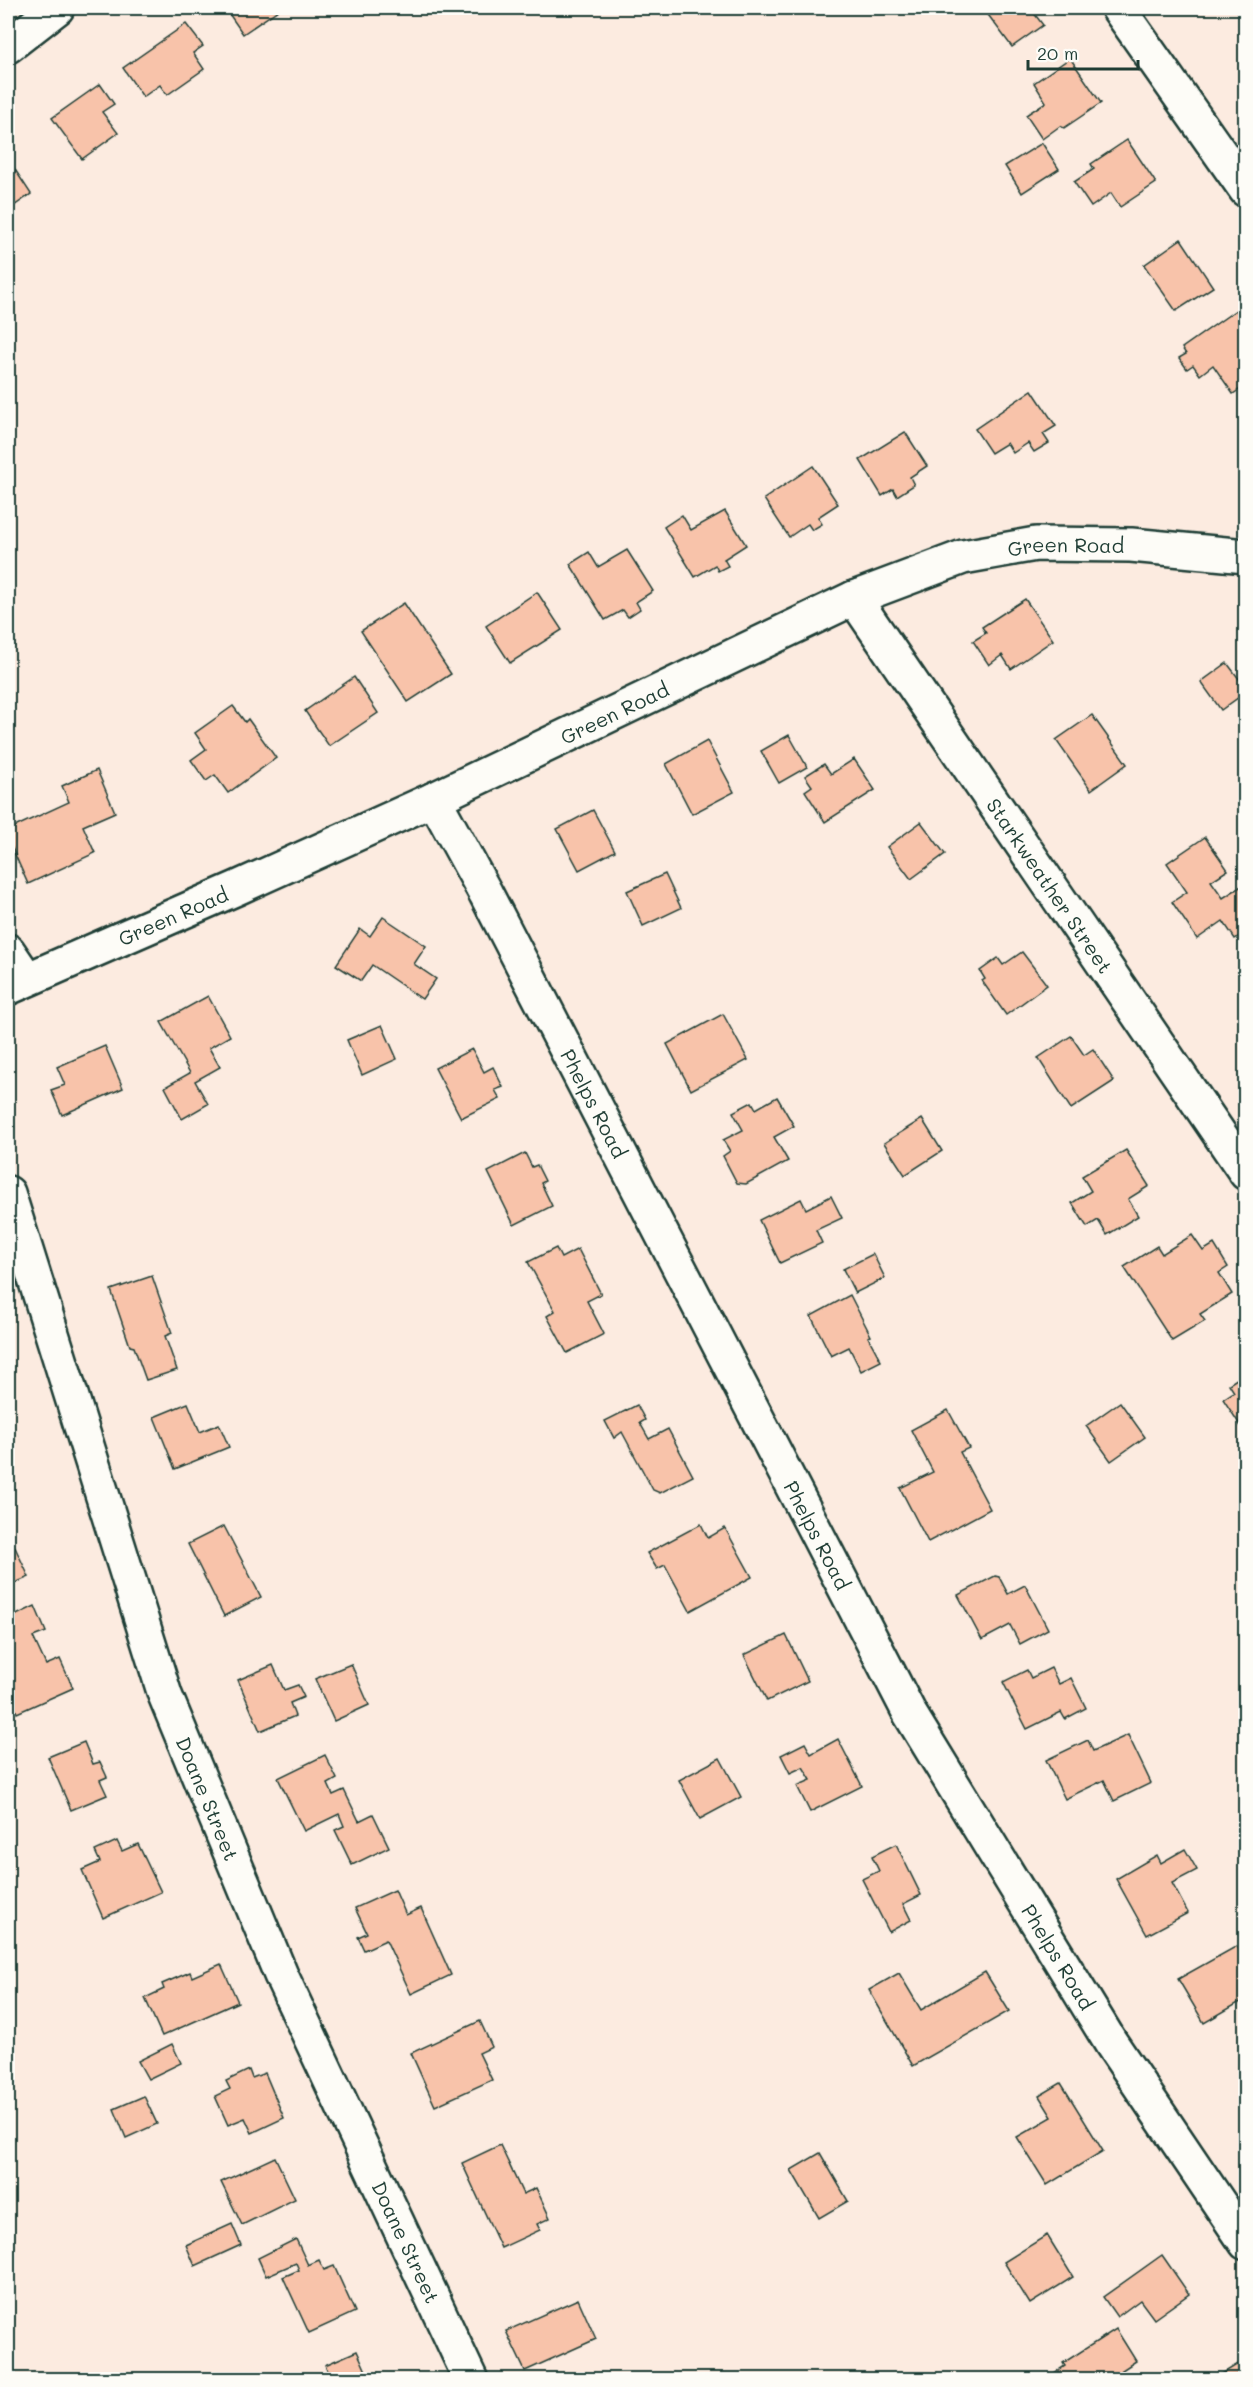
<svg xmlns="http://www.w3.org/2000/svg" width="1253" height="2387" viewBox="0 0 1253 2387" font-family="Mali,sans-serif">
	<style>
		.building { fill: #f8c3aa; stroke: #1f3d34; stroke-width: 1.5 }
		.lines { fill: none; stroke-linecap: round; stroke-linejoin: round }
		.minor-casing { stroke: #1f3d34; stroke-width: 38 }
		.minor { stroke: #fdfcf7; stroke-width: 33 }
		.labels { text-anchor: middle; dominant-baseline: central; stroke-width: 4.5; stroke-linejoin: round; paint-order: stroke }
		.street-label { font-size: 20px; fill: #1f3d34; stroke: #fdfcf7 }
	</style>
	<rect width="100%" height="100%" fill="#fcebe0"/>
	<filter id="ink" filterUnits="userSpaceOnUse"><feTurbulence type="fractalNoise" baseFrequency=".0167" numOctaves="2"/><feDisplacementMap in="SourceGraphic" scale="12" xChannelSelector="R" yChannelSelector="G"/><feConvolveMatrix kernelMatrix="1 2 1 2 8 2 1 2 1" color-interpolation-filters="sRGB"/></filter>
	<g filter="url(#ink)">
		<g class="building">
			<polygon points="225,8 281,8 243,34"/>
			<polygon points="983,8 1030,8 1043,25 1012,47"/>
			<polygon points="1236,8 1246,8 1246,22"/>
			<polygon points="186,24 203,46 193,53 204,69 167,95 160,85 143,97 123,68"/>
			<polygon points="1070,58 1101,103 1064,128 1060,126 1042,139 1026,115 1046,102 1034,83"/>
			<polygon points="100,84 114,104 102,112 118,133 82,159 52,118"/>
			<polygon points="1127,140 1156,183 1120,207 1111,193 1091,207 1074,182 1094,169 1091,164"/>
			<polygon points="1042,143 1059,169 1022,193 1005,166"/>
			<polygon points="8,159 31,194 8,210"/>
			<polygon points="1181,239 1213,287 1176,311 1144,265"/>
			<polygon points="1236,310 1246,324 1246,385 1233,394 1213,365 1200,375 1193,365 1187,369 1179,358 1186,354 1182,348"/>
			<polygon points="1032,390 1056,426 1043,434 1049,443 1034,452 1028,443 1013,453 1007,443 991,453 975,429"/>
			<polygon points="905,432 927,466 910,477 914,485 897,496 893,489 882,496 860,460"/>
			<polygon points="813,466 838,504 818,517 822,524 812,530 808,524 789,537 764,499"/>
			<polygon points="725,511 746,545 724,559 728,566 718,571 715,565 695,577 664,527 682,515 691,530"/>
			<polygon points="627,550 653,591 636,602 640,609 628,617 623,610 605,620 570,564 589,552 598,567"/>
			<polygon points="537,592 562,630 510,663 486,626"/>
			<polygon points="1025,599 1053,640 1011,669 1002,655 989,665 973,641 986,633 982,627"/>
			<polygon points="404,603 451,674 408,702 361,631"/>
			<polygon points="1227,663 1246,688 1246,692 1221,710 1201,682"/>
			<polygon points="354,677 378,713 329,746 305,711"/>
			<polygon points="233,706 245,722 248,719 276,758 228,793 215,775 206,781 191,760 206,749 195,733"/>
			<polygon points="1092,715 1127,764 1091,790 1056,740"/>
			<polygon points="789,735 807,767 779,783 761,751"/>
			<polygon points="707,741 734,792 692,814 666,764"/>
			<polygon points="854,759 875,790 825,822 805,791 812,786 805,776 824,764 831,774"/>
			<polygon points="97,770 115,812 83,826 95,853 28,884 8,839 8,830 69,802 62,786"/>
			<polygon points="593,810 615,851 579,870 557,829"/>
			<polygon points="921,822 945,854 911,879 887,847"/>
			<polygon points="1205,837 1228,870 1211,881 1223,898 1246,883 1246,931 1235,939 1223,921 1197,939 1172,902 1187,892 1167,863"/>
			<polygon points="665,874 681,908 643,926 627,891"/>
			<polygon points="383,917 426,946 414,964 436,979 422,999 372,965 361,981 336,965 360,929 370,936"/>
			<polygon points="1022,952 1047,985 1006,1015 982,981 985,979 980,971 998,958 1003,965"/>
			<polygon points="208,996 230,1036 209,1048 220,1067 195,1081 208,1104 182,1119 165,1087 190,1073 161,1022"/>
			<polygon points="723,1014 748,1060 691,1090 667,1044"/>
			<polygon points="382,1025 397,1059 362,1075 347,1040"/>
			<polygon points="1071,1036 1084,1055 1093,1049 1114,1081 1071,1109 1038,1058"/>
			<polygon points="105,1046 123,1088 62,1115 51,1090 65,1085 57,1067"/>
			<polygon points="472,1049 484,1072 493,1067 503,1087 495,1090 500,1099 461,1118 435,1068"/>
			<polygon points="777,1097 794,1126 774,1137 788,1161 746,1184 737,1183 723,1156 730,1151 723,1140 743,1130 733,1112 752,1102 756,1109"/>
			<polygon points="922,1119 942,1151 905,1175 884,1143"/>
			<polygon points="1126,1150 1149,1186 1128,1199 1138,1216 1107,1235 1098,1220 1087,1227 1072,1203 1091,1191 1082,1176"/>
			<polygon points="525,1153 532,1167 537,1165 545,1181 541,1183 552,1206 514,1225 488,1172"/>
			<polygon points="831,1196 842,1218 816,1230 822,1243 780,1263 759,1220 801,1199 806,1209"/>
			<polygon points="1192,1235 1203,1251 1214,1244 1228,1267 1219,1273 1232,1294 1200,1314 1205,1321 1172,1341 1124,1267 1157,1246 1162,1254"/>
			<polygon points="556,1248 561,1258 578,1249 601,1294 587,1301 604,1334 567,1353 547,1316 555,1311 528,1262"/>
			<polygon points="873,1254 885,1278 855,1293 843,1269"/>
			<polygon points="152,1276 172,1333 165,1336 177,1370 146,1380 134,1347 130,1346 111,1290"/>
			<polygon points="850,1295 871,1336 868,1337 881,1361 861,1371 849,1347 831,1356 811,1316"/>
			<polygon points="1246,1373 1246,1434 1223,1399 1234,1392 1229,1384"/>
			<polygon points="1120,1402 1145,1437 1111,1461 1086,1426"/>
			<polygon points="188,1403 200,1432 219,1424 229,1447 175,1469 154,1417"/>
			<polygon points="637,1405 645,1420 640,1423 649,1439 668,1429 693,1476 660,1493 653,1490 622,1432 614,1438 605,1421"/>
			<polygon points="948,1410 969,1448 960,1452 990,1509 928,1542 900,1488 933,1472 911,1430"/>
			<polygon points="701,1524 708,1538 725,1528 752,1577 690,1611 665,1565 657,1569 647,1553"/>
			<polygon points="224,1526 261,1597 224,1616 188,1544"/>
			<polygon points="12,1541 29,1577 8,1586 8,1543"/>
			<polygon points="995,1576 999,1577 1008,1594 1025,1585 1048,1629 1020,1644 1010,1625 982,1640 958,1595"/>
			<polygon points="35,1606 46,1632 33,1637 46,1665 60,1659 73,1688 17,1713 8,1691 8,1644 9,1643 8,1619"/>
			<polygon points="786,1635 808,1681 767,1701 744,1655"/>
			<polygon points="351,1664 369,1705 334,1721 315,1679"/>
			<polygon points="273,1665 284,1690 298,1685 304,1697 290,1703 295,1716 260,1731 238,1680"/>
			<polygon points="1051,1668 1059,1684 1071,1678 1086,1708 1065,1719 1061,1712 1027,1729 1003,1682 1027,1670 1031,1678"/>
			<polygon points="1128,1735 1151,1783 1114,1801 1104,1780 1065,1799 1046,1760 1088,1740 1093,1751"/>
			<polygon points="838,1739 862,1786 810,1812 797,1786 811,1780 803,1767 790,1773 781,1755 805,1743 811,1754"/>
			<polygon points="84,1742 93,1764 100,1762 107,1777 100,1780 107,1795 71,1810 48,1757"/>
			<polygon points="325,1755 337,1779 328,1784 333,1795 344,1790 359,1821 373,1814 389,1847 352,1865 335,1830 344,1826 339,1814 304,1831 278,1778"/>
			<polygon points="720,1758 741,1797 700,1819 679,1780"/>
			<polygon points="117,1841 122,1851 138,1844 161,1892 103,1918 82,1870 100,1862 95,1851"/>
			<polygon points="896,1844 921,1895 903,1904 911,1920 889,1932 862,1879 879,1871 872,1856"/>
			<polygon points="1185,1849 1197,1870 1172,1883 1188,1913 1147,1935 1116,1879 1157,1855 1161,1863"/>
			<polygon points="395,1890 406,1915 421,1908 451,1975 411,1994 386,1940 364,1950 358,1937 367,1933 355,1908"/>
			<polygon points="1237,1946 1246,1962 1246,2013 1240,2002 1204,2023 1178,1979"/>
			<polygon points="221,1964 238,2002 162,2036 145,1998 164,1989 162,1984 190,1972 192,1977"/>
			<polygon points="985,1972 1009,2011 913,2066 869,1990 899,1973 921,2010"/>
			<polygon points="480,2021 492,2047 479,2053 492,2080 435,2106 411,2053"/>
			<polygon points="172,2044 181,2063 148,2079 138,2061"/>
			<polygon points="249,2070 252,2078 265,2073 284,2118 252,2133 245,2118 228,2125 215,2096 230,2089 226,2081"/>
			<polygon points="1061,2083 1103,2151 1047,2185 1017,2137 1052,2117 1039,2096"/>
			<polygon points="144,2096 157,2124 126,2138 114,2109"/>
			<polygon points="500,2145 523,2194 536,2188 550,2218 537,2224 540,2230 501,2248 462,2163"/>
			<polygon points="820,2153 848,2201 819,2218 791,2170"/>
			<polygon points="275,2157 295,2199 242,2225 221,2182"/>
			<polygon points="232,2224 241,2245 195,2266 186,2245"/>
			<polygon points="1047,2235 1073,2277 1030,2304 1004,2262"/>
			<polygon points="296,2239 308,2265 319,2260 324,2270 334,2266 355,2312 309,2333 283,2277 299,2270 296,2263 266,2276 258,2258"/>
			<polygon points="1162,2255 1189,2294 1154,2319 1140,2300 1117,2317 1103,2297"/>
			<polygon points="578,2299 596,2339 525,2371 506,2331"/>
			<polygon points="1116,2329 1136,2361 1107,2380 1058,2380 1054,2373 1065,2366 1063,2363"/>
			<polygon points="357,2351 370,2380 332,2380 325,2365"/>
			<polygon points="1238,2364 1246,2380 1212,2380"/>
		</g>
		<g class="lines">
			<defs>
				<g id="minor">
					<polyline points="1118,8 1246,190"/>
					<polyline points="8,46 57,8"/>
					<path id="s1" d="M854 598 1246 1173"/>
					<path id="s2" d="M434 799 486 894 910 1714 1111 2043 1246 2243"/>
					<polyline points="8,951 27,979"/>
					<path id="s3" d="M8 988 237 888 434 799 854 598 963 557 1036 544 1131 545 1246 556"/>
					<path id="s4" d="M8 1193 165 1695 281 1975 471 2380"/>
				</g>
			</defs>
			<use href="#minor" class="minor-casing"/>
			<use href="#minor" class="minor"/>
		</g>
	</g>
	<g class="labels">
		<g class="street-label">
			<text stroke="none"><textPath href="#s3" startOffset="1152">Green Road</textPath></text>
			<text stroke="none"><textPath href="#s3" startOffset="666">Green Road</textPath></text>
			<text stroke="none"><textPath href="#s1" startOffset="348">Starkweather Street</textPath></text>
			<text stroke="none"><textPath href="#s3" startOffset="180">Green Road</textPath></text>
			<text stroke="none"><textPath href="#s2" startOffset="344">Phelps Road</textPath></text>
			<text stroke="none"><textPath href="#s2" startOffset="830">Phelps Road</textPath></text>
			<text stroke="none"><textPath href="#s4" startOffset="638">Doane Street</textPath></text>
			<text stroke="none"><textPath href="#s2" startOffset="1316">Phelps Road</textPath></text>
			<text stroke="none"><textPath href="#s4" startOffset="1124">Doane Street</textPath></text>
		</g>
	</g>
	<rect width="1253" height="2387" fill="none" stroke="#fdfcf7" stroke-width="30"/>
	<rect x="15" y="15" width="1223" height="2357" fill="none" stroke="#1f3d34" stroke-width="2" filter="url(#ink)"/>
	<path d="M1028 60v9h110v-9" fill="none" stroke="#1f3d34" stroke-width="3"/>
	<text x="1037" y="60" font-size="18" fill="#1f3d34" stroke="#fdfcf7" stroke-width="4.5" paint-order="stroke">20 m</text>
</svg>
